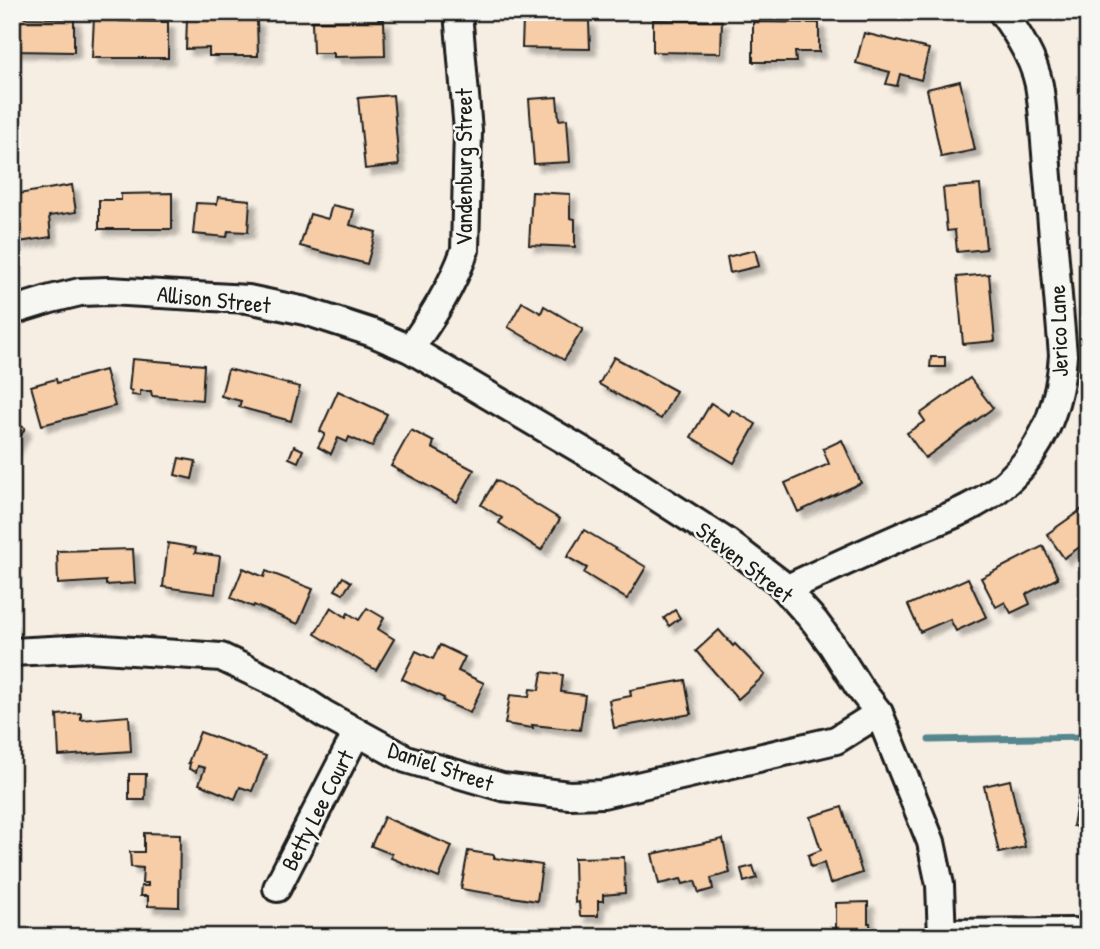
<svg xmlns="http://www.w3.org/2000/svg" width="1100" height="949" viewBox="0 0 1100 949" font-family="'Patrick Hand',sans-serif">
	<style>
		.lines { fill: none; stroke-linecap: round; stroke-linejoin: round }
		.stream { stroke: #57878f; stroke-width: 7 }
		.building { fill: #f6cda6; stroke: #1c1c1c; stroke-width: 2; filter: url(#shadow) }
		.minor-casing { stroke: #1c1c1c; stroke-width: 32 }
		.minor { stroke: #f6f6f2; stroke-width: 26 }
		.labels { text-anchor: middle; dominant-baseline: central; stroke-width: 5; stroke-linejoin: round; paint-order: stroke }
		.street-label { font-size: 23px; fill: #1c1c1c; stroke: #f6f6f2 }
	</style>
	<defs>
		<filter id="shadow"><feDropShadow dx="6" dy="6" stdDeviation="2" flood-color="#0004"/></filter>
	</defs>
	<rect width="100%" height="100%" fill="#f6eee3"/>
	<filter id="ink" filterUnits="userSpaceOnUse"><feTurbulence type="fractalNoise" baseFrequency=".0143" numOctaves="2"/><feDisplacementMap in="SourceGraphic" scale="14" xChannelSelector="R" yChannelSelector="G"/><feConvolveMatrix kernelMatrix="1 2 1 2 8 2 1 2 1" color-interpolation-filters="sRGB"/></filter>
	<g filter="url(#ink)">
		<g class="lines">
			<polyline class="stream" points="929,740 1088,737"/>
		</g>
		<g class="building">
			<polygon points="12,16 26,16 25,18 74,19 74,52 12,51"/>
			<polygon points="94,17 119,18 119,21 168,22 168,58 92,58"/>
			<polygon points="187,18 257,20 258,56 209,56 209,48 186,49"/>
			<polygon points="523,19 589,21 590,49 522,48"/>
			<polygon points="384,20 385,56 334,57 334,53 313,53 312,21"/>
			<polygon points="653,20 722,21 721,53 653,52"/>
			<polygon points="753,22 819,23 819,52 795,52 796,62 753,62"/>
			<polygon points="864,33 929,49 921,80 900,74 897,86 886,84 890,72 856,63"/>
			<polygon points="960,81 975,150 941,157 927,89"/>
			<polygon points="393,95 399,165 365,169 358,98"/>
			<polygon points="557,97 559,120 567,119 570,162 534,164 529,99"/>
			<polygon points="72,185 76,212 49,216 51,237 19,242 12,205 12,195"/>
			<polygon points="980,185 986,249 957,252 955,230 947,231 943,188"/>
			<polygon points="532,192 570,194 570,218 575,219 575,247 529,245"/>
			<polygon points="172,193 172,229 99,229 99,200 121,200 121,194"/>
			<polygon points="218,197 250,200 248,232 228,231 227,237 193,234 196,203 217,204"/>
			<polygon points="332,205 354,210 350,225 376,232 367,264 300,246 310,214 328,219"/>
			<polygon points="755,250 759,266 730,273 727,257"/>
			<polygon points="989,274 995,341 963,344 957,277"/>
			<polygon points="522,302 541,313 544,306 583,329 564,360 508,327"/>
			<polygon points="614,357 676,391 661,419 599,384"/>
			<polygon points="931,357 945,357 945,367 930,367"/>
			<polygon points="132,359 204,365 202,400 152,396 151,391 140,391 140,396 131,395 132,391 129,390"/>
			<polygon points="228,369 300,387 291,421 239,407 241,401 221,396"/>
			<polygon points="105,370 115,406 42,425 31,386 56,379 57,383"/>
			<polygon points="970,378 993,408 925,458 907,433 925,421 920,414"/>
			<polygon points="338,391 387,414 372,447 349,437 347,442 338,438 331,454 318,447 325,434 320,431"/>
			<polygon points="711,403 729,415 732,410 756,424 734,463 691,437"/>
			<polygon points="12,422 25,428 12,453"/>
			<polygon points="411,430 434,442 432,448 474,470 457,502 391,466"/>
			<polygon points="842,440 861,483 798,512 785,483 829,464 823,449"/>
			<polygon points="294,446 303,450 298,462 289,458"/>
			<polygon points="179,458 196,461 192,479 175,475"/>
			<polygon points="496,480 560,519 541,550 499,523 502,518 481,505"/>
			<polygon points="1088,505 1088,550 1086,552 1081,546 1064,558 1047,534"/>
			<polygon points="584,530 646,567 627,599 584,573 587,568 567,557"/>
			<polygon points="168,543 196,548 195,553 220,556 215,594 163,587"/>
			<polygon points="1043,546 1058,578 1026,594 1030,604 1011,613 1005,602 996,607 981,578"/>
			<polygon points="133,549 135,583 106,585 106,581 58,584 57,551"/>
			<polygon points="243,568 264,577 266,571 313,589 298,624 254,605 253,607 231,598"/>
			<polygon points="343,577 351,582 343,594 335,590"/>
			<polygon points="968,578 986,617 956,631 950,619 920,632 908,605"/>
			<polygon points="331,607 346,617 348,613 359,620 367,608 384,618 378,629 394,639 376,670 315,634"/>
			<polygon points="675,610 680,618 669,626 664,618"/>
			<polygon points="719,630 733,646 735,644 765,675 738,699 696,651"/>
			<polygon points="440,645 465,657 458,671 484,683 470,713 443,701 444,698 402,679 416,651 433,659"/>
			<polygon points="542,672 563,675 561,692 585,695 580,730 532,725 533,728 505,724 510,695 529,697 530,689 539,690"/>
			<polygon points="685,680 691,714 614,728 609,700 631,696 630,690"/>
			<polygon points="81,713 81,720 129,716 131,751 59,756 57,715"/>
			<polygon points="200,732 266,756 252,791 240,787 235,799 199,784 205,768 198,766 196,772 189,769 190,763 188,763"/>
			<polygon points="129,774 146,774 145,800 129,800"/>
			<polygon points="1010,780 1025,847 999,853 984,786"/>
			<polygon points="1078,797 1088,798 1088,829 1073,826"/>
			<polygon points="842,807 862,873 830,884 824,863 811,867 808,855 821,850 810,817"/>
			<polygon points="384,817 452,846 439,878 391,858 392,854 371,846"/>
			<polygon points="144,833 180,834 179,907 148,906 148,896 140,896 141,886 148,886 148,883 142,883 143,868 131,867 130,852 144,852"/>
			<polygon points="723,839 730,873 711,878 713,889 699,893 695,881 683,884 681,879 659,884 652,854"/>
			<polygon points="468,851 494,855 494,858 542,865 537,901 461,889"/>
			<polygon points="624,857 625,893 603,895 603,901 598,901 598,916 580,916 579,902 575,903 574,858"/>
			<polygon points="753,866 757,878 744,882 741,869"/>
			<polygon points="868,902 868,923 870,923 871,937 836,937 836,903"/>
		</g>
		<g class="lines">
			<defs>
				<g id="minor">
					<polyline points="12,311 51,299 80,292 109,291 248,299 305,311 373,333 410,349 607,465 728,543 779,582 815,622 832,645 858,686 879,713 931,842 940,885 942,937"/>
					<path d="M410 349C432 318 452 287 465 250L468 131 458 12"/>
					<path d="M786 589C826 570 866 552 907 534 929 524 954 516 975 504 1033 473 1059 418 1063 355L1043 118C1042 107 1041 96 1039 85 1034 59 1018 34 1002 12"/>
					<polyline points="12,652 89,648 221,657 278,684 324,714 406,759 502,787 569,795 603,794 836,740 879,713"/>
					<polyline points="277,888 357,732"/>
					<polyline points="942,933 1074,932"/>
				</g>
			</defs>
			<use href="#minor" class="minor-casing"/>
			<use href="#minor" class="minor"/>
		</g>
	</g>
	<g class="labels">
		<g class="street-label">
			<text transform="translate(463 167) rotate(-90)">Vandenburg Street</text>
			<text transform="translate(214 299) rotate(6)">Allison Street</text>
			<text transform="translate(1058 331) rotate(-92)">Jerico Lane</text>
			<text transform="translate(745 562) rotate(38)">Steven Street</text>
			<text transform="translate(441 766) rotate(19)">Daniel Street</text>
			<text transform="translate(317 810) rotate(-63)">Betty Lee Court</text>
		</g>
	</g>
	<rect width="1100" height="949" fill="none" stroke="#f6f6f2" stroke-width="42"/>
	<rect x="21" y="21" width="1058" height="907" fill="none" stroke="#1c1c1c" stroke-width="2.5" filter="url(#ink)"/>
</svg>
